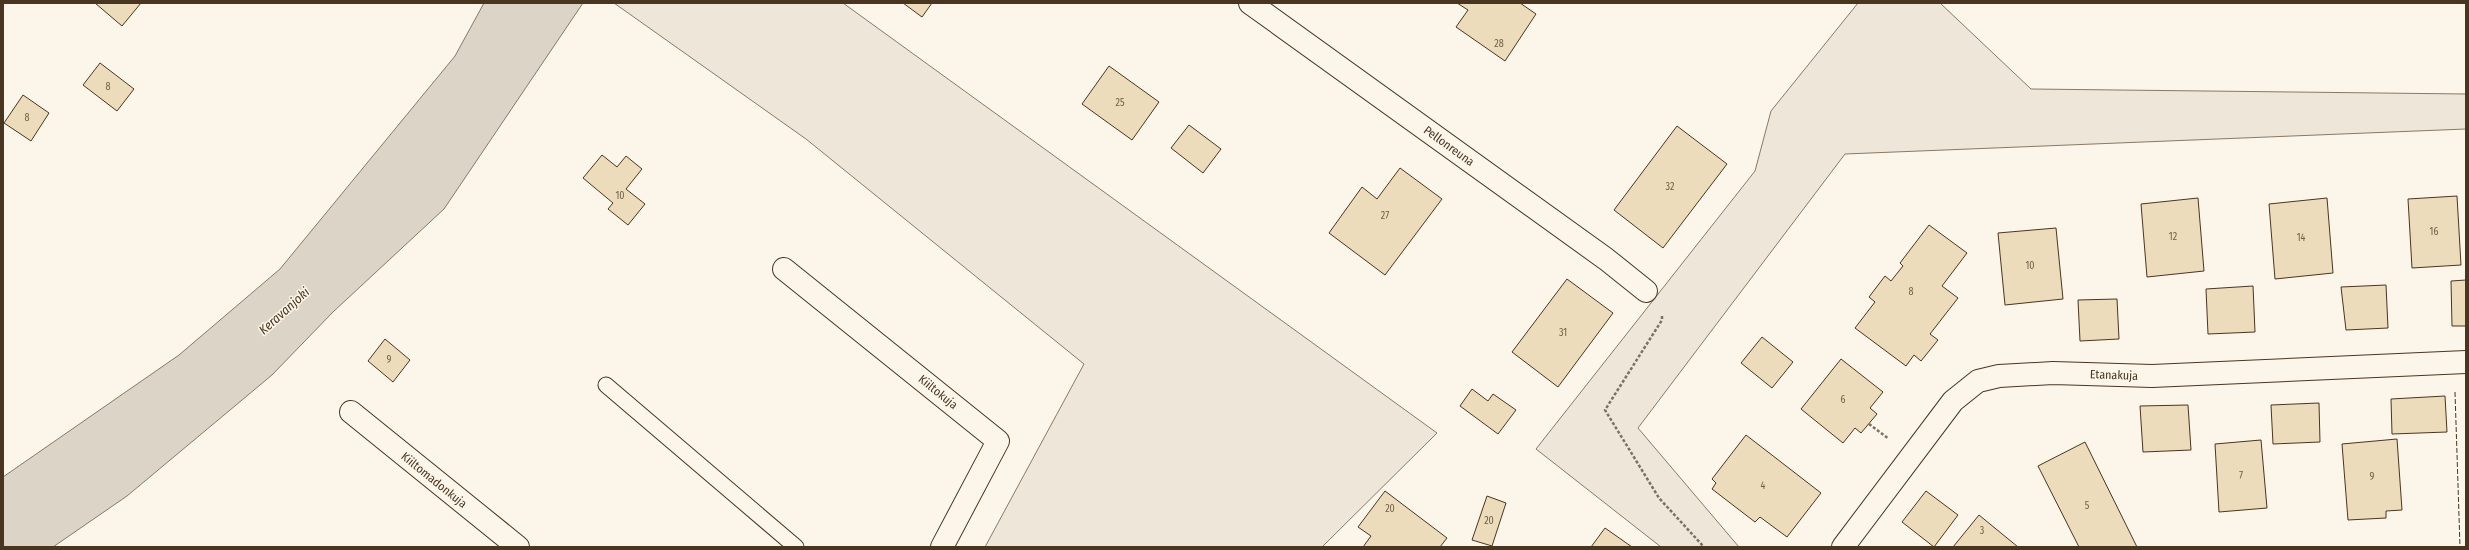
<svg xmlns="http://www.w3.org/2000/svg" width="2469" height="550" viewBox="0 0 2469 550" font-family="'Fira Sans Condensed',sans-serif">
	<style>
		.green { fill: #ede6d9; stroke: #887966 }
		.water { fill: #dcd4c6; stroke: #887966 }
		.building { fill: #ecdcbc; stroke: #4a3520 }
		.lines { fill: none; stroke-linecap: round; stroke-linejoin: round }
		.service-casing { stroke: #4a3520; stroke-width: 17 }
		.minor-casing { stroke: #4a3520; stroke-width: 24 }
		.path { stroke: #7f6f5c; stroke-width: 2.5; stroke-dasharray: 3 2; stroke-linecap: butt }
		.service { stroke: #fbf6e9; stroke-width: 15 }
		.minor { stroke: #fbf6e9; stroke-width: 22 }
		.fence { stroke: #4a3520; stroke-width: 1; stroke-dasharray: 5 2; stroke-linecap: butt }
		.labels { text-anchor: middle; dominant-baseline: central; stroke-width: 3; stroke-linejoin: round; paint-order: stroke }
		.number-label { font-size: 10px; fill: #725f47 }
		.street-label { font-size: 12px; fill: #4a3520; stroke: #fbf6e9 }
		.water-label { font-size: 13px; font-style: italic; fill: #4a3520; stroke: #fbf6e9 }
	</style>
	<rect width="100%" height="100%" fill="#fbf6e9"/>
	<g class="green">
		<polygon points="614,3 843,3 1437,433 1322,547 985,547 1084,364 806,139"/>
		<polygon points="1858,3 1940,3 2031,89 2466,94 2466,129 1845,154 1638,428 1739,547 1661,547 1536,449 1755,171 1771,111"/>
	</g>
	<polygon class="water" points="484,3 583,3 444,209 333,312 272,375 127,496 53,547 3,547 3,477 179,355 280,269 455,56"/>
	<g class="building">
		<polygon points="95,3 141,3 122,26"/>
		<polygon points="903,3 932,3 922,17"/>
		<polygon points="1457,3 1520,3 1536,14 1505,61 1456,27 1468,10"/>
		<polygon points="100,63 134,89 117,111 83,85"/>
		<polygon points="1109,66 1159,102 1132,140 1082,104"/>
		<polygon points="23,95 49,113 31,141 4,123"/>
		<polygon points="1189,125 1221,149 1203,173 1171,148"/>
		<polygon points="1677,126 1727,164 1663,248 1614,210"/>
		<polygon points="602,155 617,167 626,156 642,169 626,189 645,204 628,225 608,209 613,203 583,178"/>
		<polygon points="1400,168 1442,199 1385,275 1329,233 1362,187 1377,199"/>
		<polygon points="2457,196 2461,265 2412,268 2408,199"/>
		<polygon points="2198,198 2204,271 2147,277 2141,204"/>
		<polygon points="2327,198 2333,273 2275,279 2269,204"/>
		<polygon points="1929,225 1967,253 1942,286 1958,298 1930,334 1938,340 1921,361 1914,355 1906,366 1855,328 1875,302 1869,297 1885,276 1891,281 1903,266 1900,263"/>
		<polygon points="2056,228 2063,299 2005,305 1998,233"/>
		<polygon points="1567,279 1613,313 1558,387 1512,352"/>
		<polygon points="2466,280 2466,326 2452,326 2451,281"/>
		<polygon points="2386,285 2388,328 2346,330 2341,287"/>
		<polygon points="2253,286 2255,332 2208,334 2206,289"/>
		<polygon points="2117,299 2119,339 2080,341 2078,300"/>
		<polygon points="1762,337 1793,362 1772,388 1741,363"/>
		<polygon points="385,339 410,360 393,382 368,361"/>
		<polygon points="1841,359 1883,392 1870,408 1877,414 1861,433 1855,428 1843,443 1801,409"/>
		<polygon points="1472,389 1488,401 1493,394 1516,410 1498,434 1460,406"/>
		<polygon points="2445,396 2447,432 2392,434 2391,399"/>
		<polygon points="2319,403 2320,442 2273,444 2271,405"/>
		<polygon points="2188,405 2191,450 2143,452 2140,406"/>
		<polygon points="1746,435 1821,493 1787,537 1760,517 1755,522 1712,489 1716,483 1712,479"/>
		<polygon points="2397,439 2402,510 2386,511 2386,518 2348,520 2342,444"/>
		<polygon points="2261,440 2267,508 2219,512 2215,444"/>
		<polygon points="2085,442 2137,547 2079,547 2038,466"/>
		<polygon points="1385,491 1447,538 1440,547 1363,547 1371,536 1358,527"/>
		<polygon points="1926,491 1958,515 1934,547 1902,522"/>
		<polygon points="1487,496 1506,503 1492,546 1472,540"/>
		<polygon points="1979,515 2018,547 1953,547"/>
		<polygon points="1605,528 1632,547 1591,547"/>
	</g>
	<g class="lines">
		<defs>
			<polyline id="service" points="606,385 796,547"/>
			<g id="minor">
				<polyline points="1250,3 1606,259 1646,291"/>
				<polyline points="784,269 998,441 942,547"/>
				<polyline points="351,412 518,547"/>
				<polyline points="1843,547 1953,401 1978,381 1999,376 2053,373 2152,376 2466,362"/>
			</g>
		</defs>
		<use href="#service" class="service-casing"/>
		<use href="#minor" class="minor-casing"/>
		<g class="path">
			<polyline points="1662,316 1662,320 1605,410 1659,498 1704,547"/>
			<polyline points="1869,424 1889,439"/>
		</g>
		<use href="#service" class="service"/>
		<use href="#minor" class="minor"/>
		<polyline class="fence" points="2455,392 2460,547"/>
	</g>
	<g class="labels">
		<g class="number-label">
			<text x="1499" y="44">28</text>
			<text x="108" y="87">8</text>
			<text x="1120" y="103">25</text>
			<text x="27" y="118">8</text>
			<text x="1670" y="187">32</text>
			<text x="620" y="196">10</text>
			<text x="1385" y="216">27</text>
			<text x="2434" y="232">16</text>
			<text x="2173" y="237">12</text>
			<text x="2301" y="238">14</text>
			<text x="2030" y="266">10</text>
			<text x="1911" y="292">8</text>
			<text x="1563" y="333">31</text>
			<text x="389" y="360">9</text>
			<text x="1843" y="400">6</text>
			<text x="2241" y="476">7</text>
			<text x="2372" y="477">9</text>
			<text x="1763" y="486">4</text>
			<text x="2087" y="506">5</text>
			<text x="1390" y="509">20</text>
			<text x="1489" y="521">20</text>
			<text x="1982" y="531">3</text>
		</g>
		<g class="street-label">
			<text transform="translate(1449 146) rotate(36)">Pellonreuna</text>
			<text transform="translate(2114 375) rotate(2)">Etanakuja</text>
			<text transform="translate(938 392) rotate(39)">Kiiltokuja</text>
			<text transform="translate(434 480) rotate(39)">Kiiltomadonkuja</text>
		</g>
		<g class="water-label">
			<text transform="translate(284 311) rotate(-42)">Keravanjoki</text>
		</g>
	</g>
	<rect width="2469" height="550" fill="none" stroke="#4a3520" stroke-width="8"/>
</svg>
